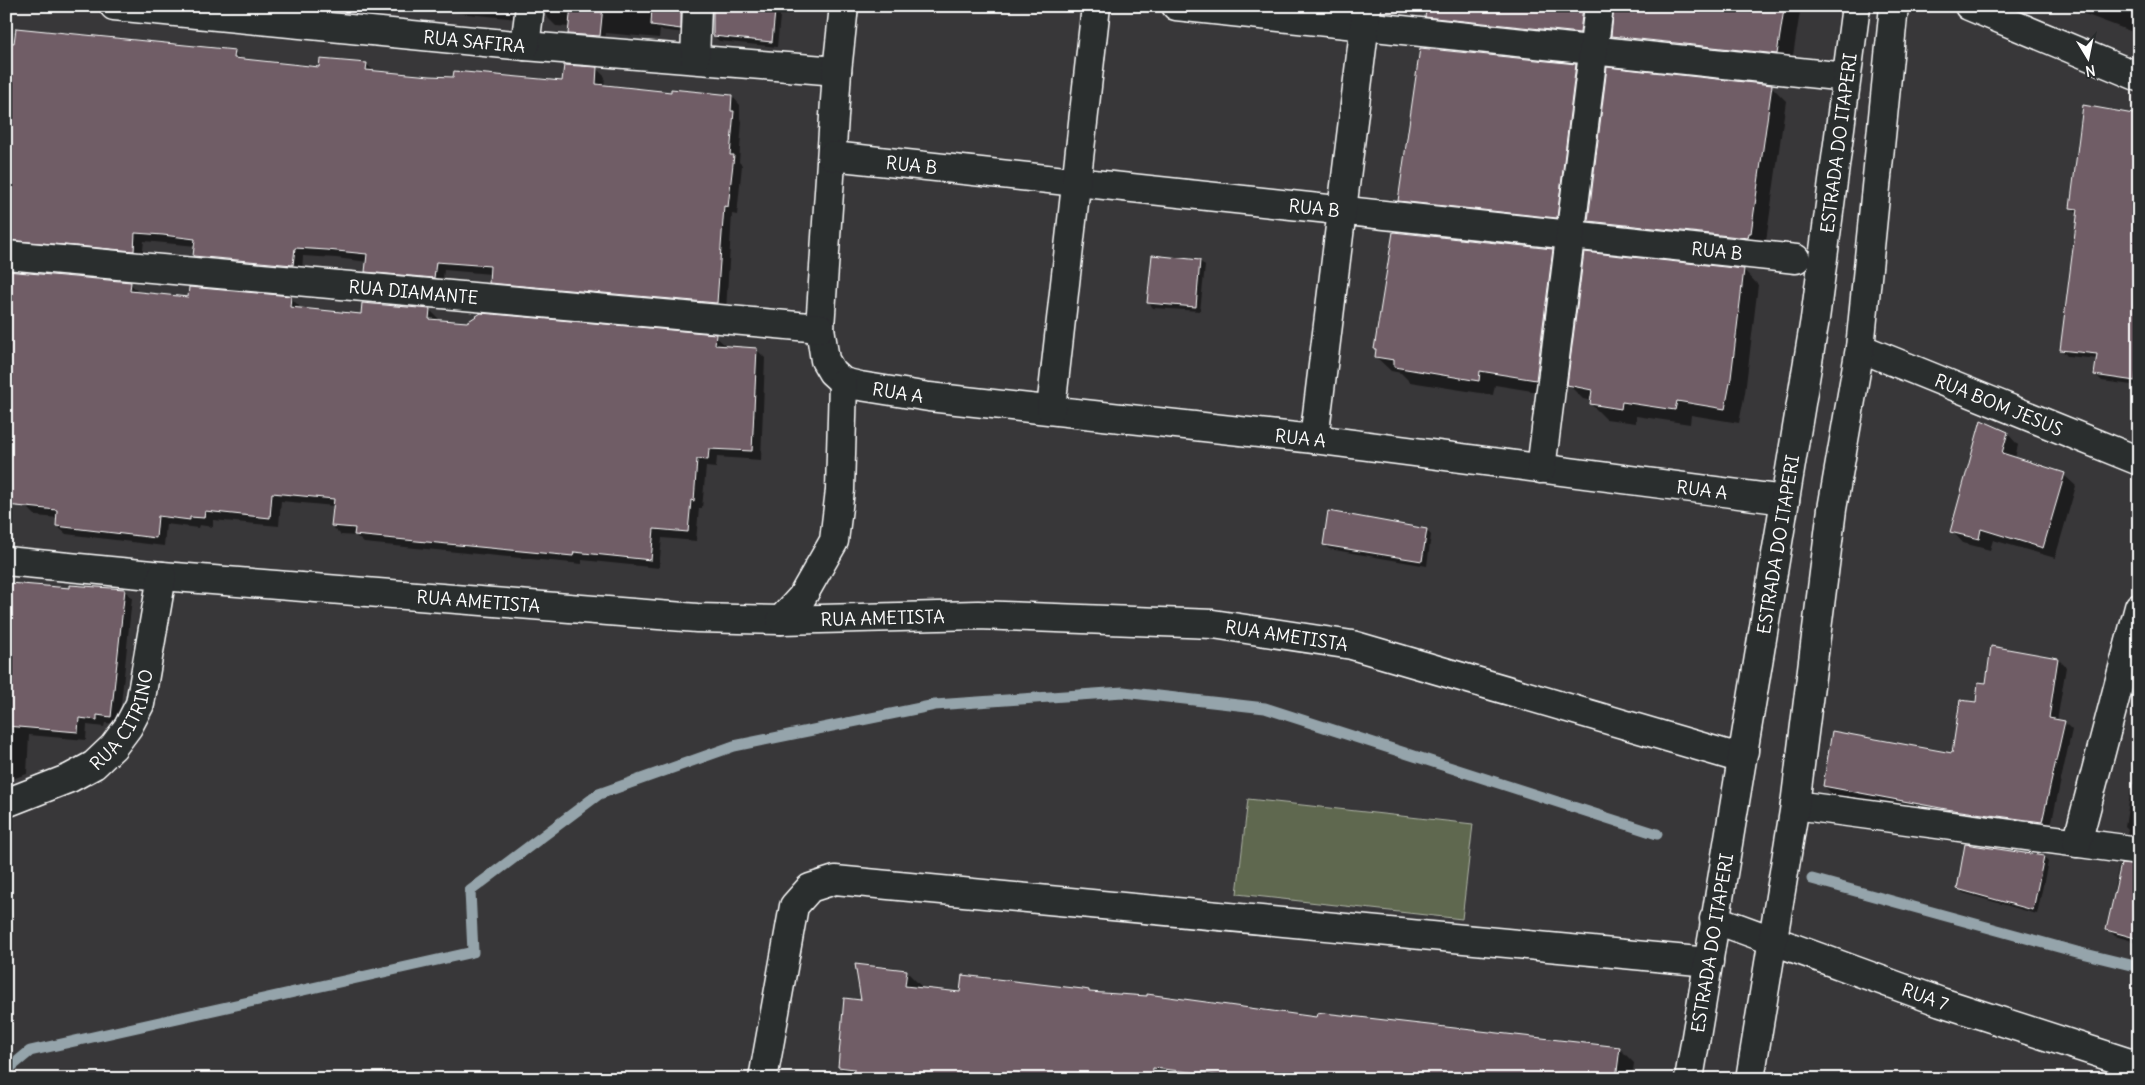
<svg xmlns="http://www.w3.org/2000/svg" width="2145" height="1085" viewBox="0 0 2145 1085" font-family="Delius,sans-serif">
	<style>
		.green { fill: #5f684f; stroke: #afb4a7 }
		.shadow { fill: #0007 }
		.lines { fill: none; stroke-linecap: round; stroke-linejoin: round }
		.stream { stroke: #95a4ab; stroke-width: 11 }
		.building { fill: #6f5d66; stroke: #fff }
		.street-casing { stroke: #fff; stroke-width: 31 }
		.secondary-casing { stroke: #fff; stroke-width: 31 }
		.street { stroke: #2a2d2e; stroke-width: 28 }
		.secondary { stroke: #2a2d2e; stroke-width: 28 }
		.labels { text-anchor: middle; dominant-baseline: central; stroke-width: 4; stroke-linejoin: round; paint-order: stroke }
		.street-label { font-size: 18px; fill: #fff; stroke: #2a2d2e }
	</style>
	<rect width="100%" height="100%" fill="#383739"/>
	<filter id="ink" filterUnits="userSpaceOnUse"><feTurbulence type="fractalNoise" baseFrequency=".02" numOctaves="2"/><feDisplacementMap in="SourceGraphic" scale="10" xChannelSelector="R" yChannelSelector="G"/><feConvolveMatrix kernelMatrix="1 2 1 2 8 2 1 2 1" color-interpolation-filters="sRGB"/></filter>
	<g filter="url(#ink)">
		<polygon class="green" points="1248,799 1473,824 1462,919 1237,894"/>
		<g class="shadow">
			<polygon points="385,6 521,6 518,19"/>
			<polygon points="546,6 688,6 685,33 660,30 659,38 606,33 605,41 574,38 569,33 570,27 556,26 546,16"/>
			<polygon points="713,6 781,6 777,47 719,41 714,36"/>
			<polygon points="1428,6 1607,6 1594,47 1441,31 1426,16"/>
			<polygon points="1616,6 1801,6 1791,68 1627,51 1612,36"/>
			<polygon points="2063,6 2139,6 2139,41 2137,38 2138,34"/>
			<polygon points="234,53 242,60 320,69 366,64 375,72 430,77 563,82 597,69 605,77 604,86 672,93 732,96 740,105 740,119 742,121 739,162 742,165 737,215 732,214 726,311 499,291 490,282 491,274 444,270 442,286 375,280 367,271 368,262 336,258 303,256 302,273 203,264 194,256 196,246 144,241 142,259 6,251 6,122"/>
			<polygon points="1575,65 1590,80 1571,232 1414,215 1400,200"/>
			<polygon points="1771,86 1786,101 1765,248 1604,235 1589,221"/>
			<polygon points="2139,118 2139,386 2102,381 2096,375 2098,359 2067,356 2061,349 2078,214 2071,208"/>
			<polygon points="1552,250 1567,265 1551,394 1495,385 1493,395 1410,382 1401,373 1391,371 1376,357"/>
			<polygon points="1200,261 1205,266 1200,311 1153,308 1149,303"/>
			<polygon points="1744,270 1758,285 1745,393 1739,423 1691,415 1690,424 1636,416 1636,423 1606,419 1591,404 1592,401 1583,399 1569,385"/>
			<polygon points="130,283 139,293 189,298 290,297 299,306 299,309 362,316 430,310 439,319 438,321 715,336 724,344 724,347 756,349 765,358 761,460 717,457 716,468 706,467 702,508 699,508 696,541 662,538 659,568 582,560 582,564 364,543 356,536 341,535 332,526 334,506 281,501 279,526 213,520 213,527 199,525 198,528 166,524 164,546 66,534 57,526 58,518 36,516 27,507"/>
			<polygon points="2007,433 2018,445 2015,458 2064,475 2076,486 2055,558 1993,540 1990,550 1963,543 1952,531"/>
			<polygon points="1426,530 1431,535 1427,566 1329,549 1324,545"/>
			<polygon points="6,587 124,590 132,598 119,724 105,723 104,727 87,725 86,740 29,735 27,774 6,781"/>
			<polygon points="2058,659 2066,667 2057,721 2064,722 2072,730 2050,830 1919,810 1832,794 1824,786 1953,754 1987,685"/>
			<polygon points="2132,784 2139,785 2139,841 2134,840 2127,833 2128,829 2125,826"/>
			<polygon points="2044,857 2048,862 2037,914 1963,893 1959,888"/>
			<polygon points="2119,865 2139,866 2139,943 2115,936 2108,929 2116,891 2114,889"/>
			<polygon points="906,971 921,986 921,989 961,994 1089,991 1091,993 1317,1018 1619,1048 1634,1063 1632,1079 846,1079 847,1074 839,1066 863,1002"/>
		</g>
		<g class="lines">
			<g class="stream">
				<polyline points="1812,879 2077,952 2139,967"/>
				<polyline points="6,1071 30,1051 473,952 470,891 599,794 734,746 935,705 1123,692 1265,708 1657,834"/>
			</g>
		</g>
		<g class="building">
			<polygon points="571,6 603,6 600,36 568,34"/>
			<polygon points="652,6 681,6 681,29 651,25"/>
			<polygon points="713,6 772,6 771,11 775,11 772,42 713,36"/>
			<polygon points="1427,6 1583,6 1580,33 1425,17"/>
			<polygon points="1614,6 1758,6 1784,9 1777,54 1611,36"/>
			<polygon points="16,28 235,50 234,58 319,67 320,59 367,63 366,70 430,76 453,77 454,71 562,81 564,65 597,67 596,84 671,92 671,89 732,95 731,111 734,111 730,155 734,155 728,207 724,206 717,303 489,283 490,266 436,262 434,278 365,272 367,254 327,250 295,248 293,265 193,256 195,239 163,235 135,233 134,251 6,240 6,42 14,43"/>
			<polygon points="1420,48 1576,64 1557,218 1398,201"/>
			<polygon points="1607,67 1772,85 1751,233 1749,233 1748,238 1588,221"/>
			<polygon points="2083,105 2139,115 2139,355 2135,381 2094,375 2097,354 2060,350 2078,209 2070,208"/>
			<polygon points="1393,232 1553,249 1536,380 1480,371 1479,381 1394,367 1394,360 1375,357 1376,349 1374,349"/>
			<polygon points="1584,252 1744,269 1731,378 1725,409 1677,401 1675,410 1622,402 1621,409 1590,404 1592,390 1567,385"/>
			<polygon points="1152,255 1200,260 1196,307 1147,303"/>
			<polygon points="6,271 131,282 130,291 188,297 189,287 291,296 290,307 361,314 362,303 430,309 429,319 467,322 481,313 716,334 715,345 757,348 752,451 709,449 708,460 697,459 694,501 691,500 688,532 654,529 651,560 574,552 573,556 354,535 355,528 331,526 334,499 272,493 270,518 205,511 204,518 190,517 190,520 158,516 156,538 56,526 57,510 6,505"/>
			<polygon points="1981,420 2008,432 2002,453 2065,473 2043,548 1981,529 1979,539 1950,532"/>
			<polygon points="1328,511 1427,529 1422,561 1323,545"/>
			<polygon points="9,583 70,588 70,585 125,589 111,717 97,715 97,720 79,718 78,732 6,726 6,608"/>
			<polygon points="1991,646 2058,658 2049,718 2065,721 2042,822 1946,809 1823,786 1832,731 1952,753 1960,700 1976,702 1978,682 1986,683"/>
			<polygon points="1965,844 2044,856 2033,910 1957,889"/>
			<polygon points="2121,864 2139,866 2139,939 2106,930"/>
			<polygon points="855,964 907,970 905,986 960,992 962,975 1083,989 1089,990 1089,992 1147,996 1147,994 1316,1017 1317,1014 1324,1013 1620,1047 1616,1079 1236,1079 1236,1077 1153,1068 1152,1079 948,1079 903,1072 902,1079 853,1079 854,1069 838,1067 844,998 861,1000"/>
		</g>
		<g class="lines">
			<defs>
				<g id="street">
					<path id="s1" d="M114 6 525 46 837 71"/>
					<path id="s2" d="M844 6 837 71 820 328 825 360 832 372 843 382 860 386 929 397 1314 439 1785 500"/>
					<polyline points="1176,6 1846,77"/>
					<polyline points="1969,6 2139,77"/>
					<polyline points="525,46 530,6"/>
					<polyline points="695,59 697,6"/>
					<path id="s3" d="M832 156 1796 259"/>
					<path id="s4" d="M6 255 820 328"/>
					<path id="s5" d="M1860 348 2139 461"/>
					<polyline points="1051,409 1096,6"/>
					<polyline points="1314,439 1367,6"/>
					<polyline points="1541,469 1599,6"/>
					<path id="s6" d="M6 561 162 576 697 618 781 620 978 615 1213 624 1352 645 1729 755 1744 751"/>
					<polyline points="781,620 802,597 834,541 840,490 843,382"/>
					<path id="s7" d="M6 803 70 778 94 765 113 747 128 727 140 704 162 576"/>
					<polyline points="1795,805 2139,851"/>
					<polyline points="2077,843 2139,607"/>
					<path id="s8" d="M1714 919 1941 1002 2139 1066"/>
					<polyline points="763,1079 794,906 810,888 835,880 1709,962"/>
				</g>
				<g id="secondary">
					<path id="s9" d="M1689 1079 1815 319 1856 6"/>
					<polyline points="1750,1079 1795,805 1832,509 1860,348 1894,6"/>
				</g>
			</defs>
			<use href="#street" class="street-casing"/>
			<use href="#secondary" class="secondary-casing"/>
			<use href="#street" class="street"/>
			<use href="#secondary" class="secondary"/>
		</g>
	</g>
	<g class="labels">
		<g class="street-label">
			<text stroke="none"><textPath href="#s1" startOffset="362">RUA SAFIRA</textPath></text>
			<text stroke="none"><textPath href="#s9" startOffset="948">ESTRADA DO ITAPERI</textPath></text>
			<text stroke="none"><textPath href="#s3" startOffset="80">RUA B</textPath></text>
			<text stroke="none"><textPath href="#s3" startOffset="485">RUA B</textPath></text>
			<text stroke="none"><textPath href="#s3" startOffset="890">RUA B</textPath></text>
			<text stroke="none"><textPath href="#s4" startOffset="409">RUA DIAMANTE</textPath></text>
			<text stroke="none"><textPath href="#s2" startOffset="440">RUA A</textPath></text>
			<text stroke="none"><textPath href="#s5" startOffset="150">RUA BOM JESUS</textPath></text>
			<text stroke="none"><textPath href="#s2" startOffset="845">RUA A</textPath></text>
			<text stroke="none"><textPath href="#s2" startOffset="1250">RUA A</textPath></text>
			<text stroke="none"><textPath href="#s9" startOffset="542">ESTRADA DO ITAPERI</textPath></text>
			<text stroke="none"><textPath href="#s6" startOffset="474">RUA AMETISTA</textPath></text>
			<text stroke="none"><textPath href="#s6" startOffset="879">RUA AMETISTA</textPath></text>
			<text stroke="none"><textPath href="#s6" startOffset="1284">RUA AMETISTA</textPath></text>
			<text stroke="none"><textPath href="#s7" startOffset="151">RUA CITRINO</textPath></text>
			<text stroke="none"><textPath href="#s9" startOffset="138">ESTRADA DO ITAPERI</textPath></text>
			<text stroke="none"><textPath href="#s8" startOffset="225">RUA 7</textPath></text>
		</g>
	</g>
	<rect width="2145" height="1085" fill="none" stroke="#2a2d2e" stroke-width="25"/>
	<rect x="12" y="12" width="2120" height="1060" fill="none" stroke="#fff" stroke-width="2" filter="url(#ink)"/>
	<g transform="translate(2088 58) rotate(170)" stroke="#2a2d2e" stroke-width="4" paint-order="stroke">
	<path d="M0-4L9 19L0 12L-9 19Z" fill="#ffffff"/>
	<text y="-8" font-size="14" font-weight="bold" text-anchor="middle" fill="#ffffff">N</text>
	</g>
</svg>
